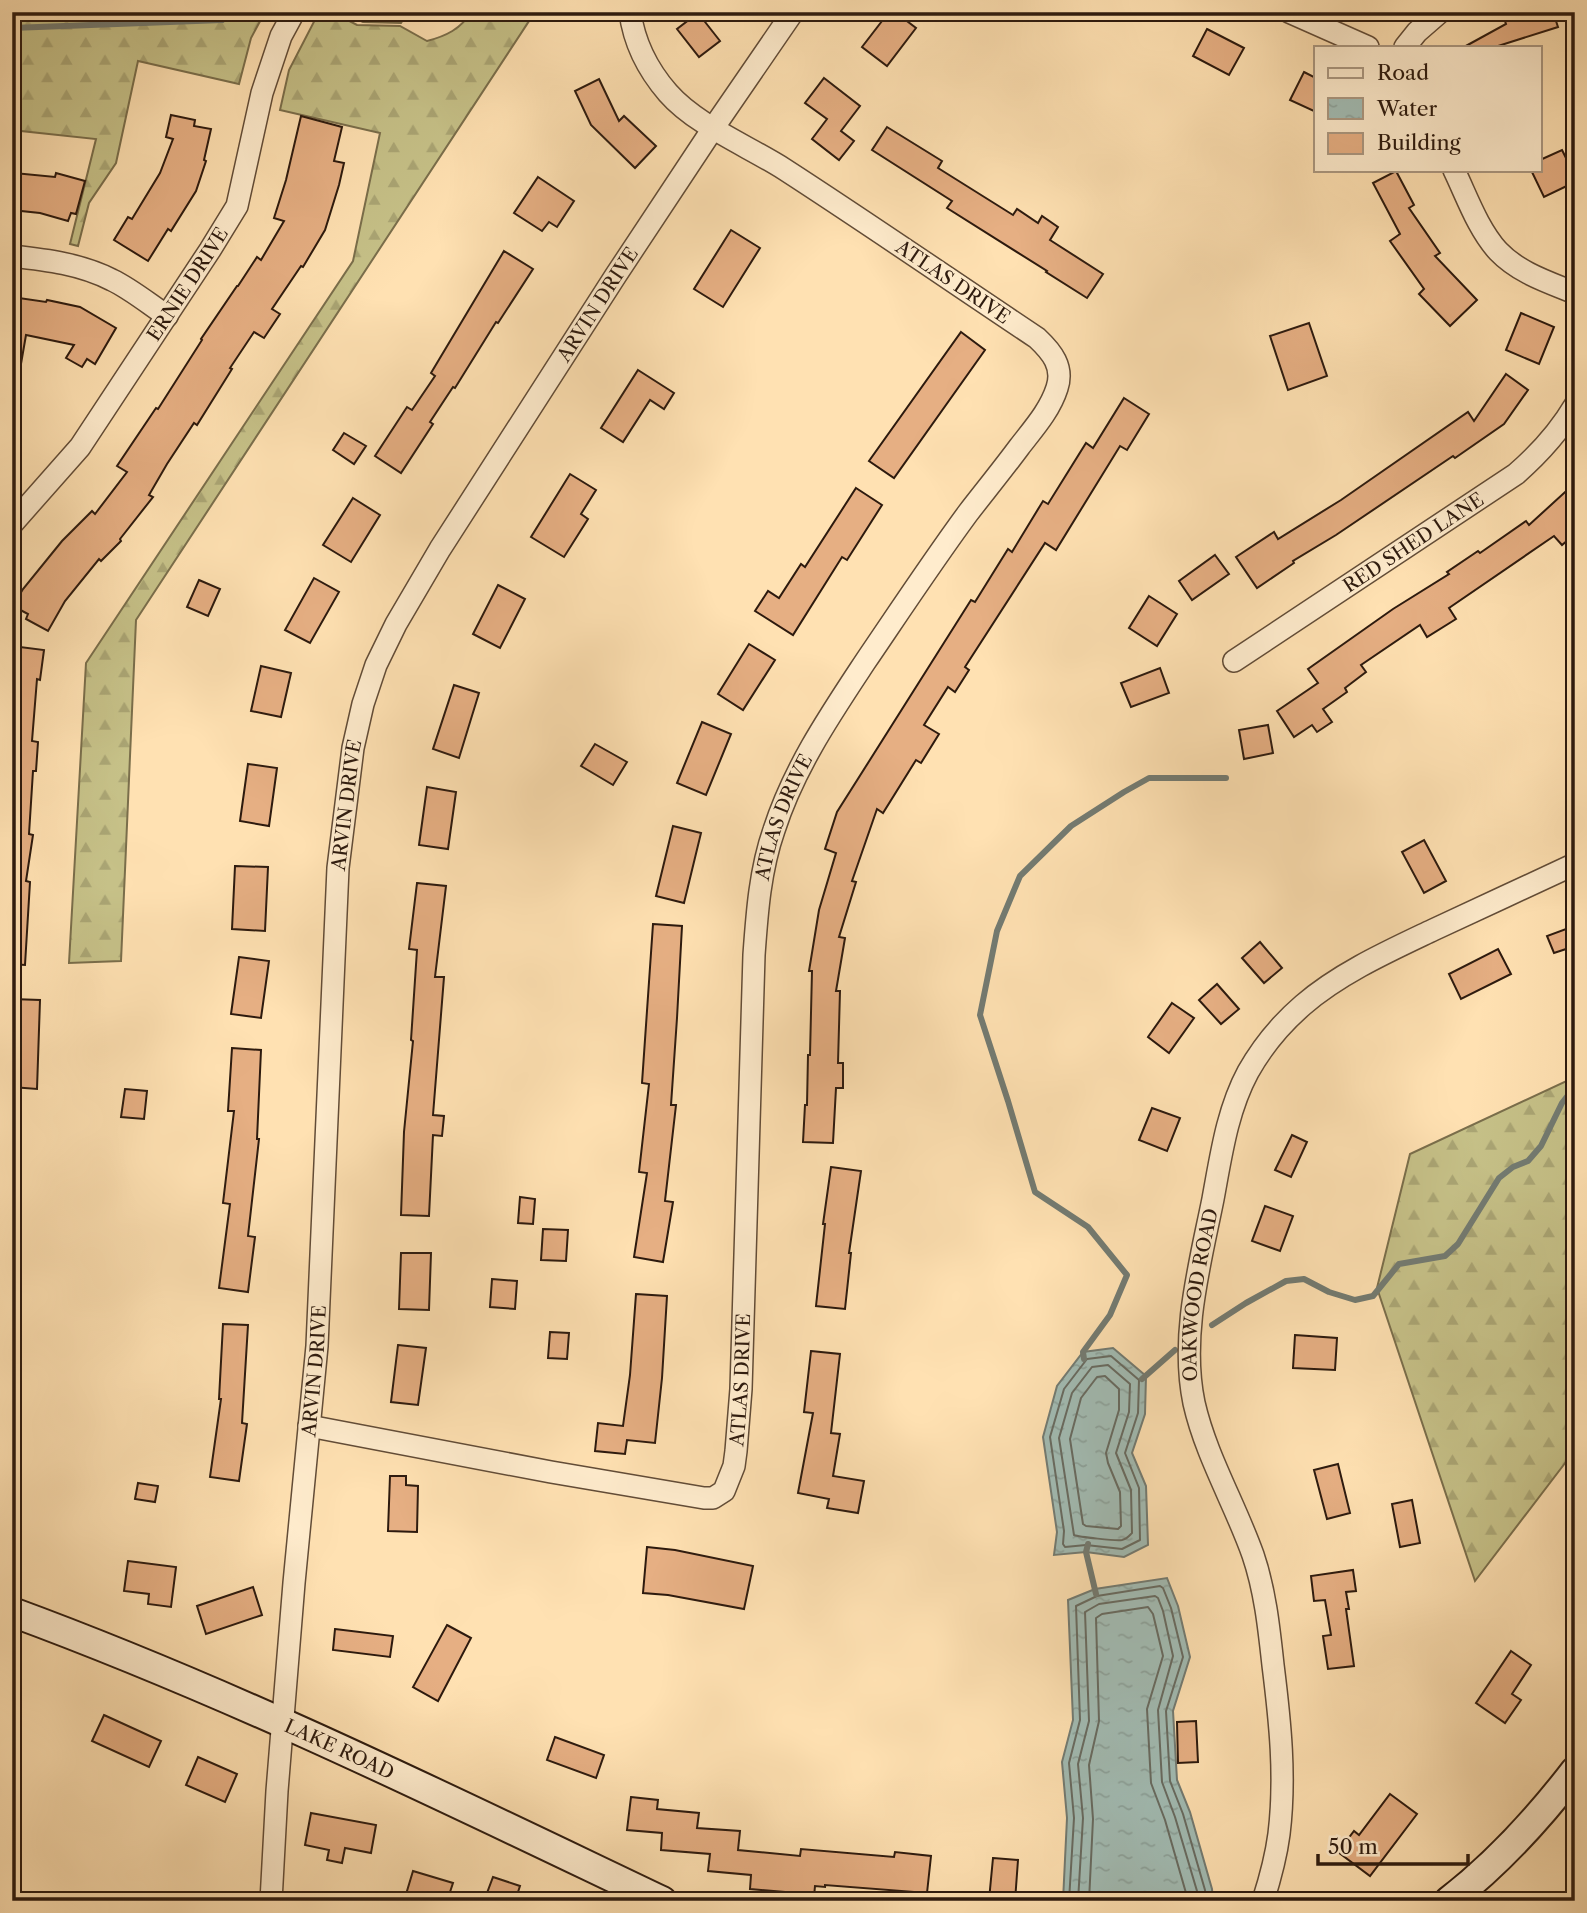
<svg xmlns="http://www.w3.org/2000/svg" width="1587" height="1913" viewBox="0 0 1587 1913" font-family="'Libre Caslon Text',serif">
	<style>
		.forest { fill: url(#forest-firs); stroke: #7a6e4b; stroke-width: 2 }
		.park { fill: url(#park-crowns); stroke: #7a6e4b; stroke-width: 2 }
		.water { fill: url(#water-ripples); stroke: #737b72; stroke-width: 2 }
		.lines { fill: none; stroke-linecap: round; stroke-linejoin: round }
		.shore { stroke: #686b61; stroke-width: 2 }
		.stream { stroke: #737b72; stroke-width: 6 }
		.building { fill: #e6af83; stroke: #2d1a0e; stroke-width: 2 }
		.street-casing { stroke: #624c37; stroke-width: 24 }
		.secondary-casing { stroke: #2d1a0e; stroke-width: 32 }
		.street { stroke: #ffeccd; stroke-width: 21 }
		.secondary { stroke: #ffeccd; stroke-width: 28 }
		.labels { text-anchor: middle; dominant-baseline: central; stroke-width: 5; stroke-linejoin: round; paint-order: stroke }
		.street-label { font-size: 19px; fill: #2d1a0e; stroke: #ffeccd }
	</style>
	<defs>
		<pattern id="forest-firs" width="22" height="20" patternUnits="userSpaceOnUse" patternTransform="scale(1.75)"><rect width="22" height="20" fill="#c6c188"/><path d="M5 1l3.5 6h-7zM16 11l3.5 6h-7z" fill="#aaa574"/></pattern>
		<pattern id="park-crowns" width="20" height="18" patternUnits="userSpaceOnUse" patternTransform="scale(1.75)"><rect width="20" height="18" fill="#c6c188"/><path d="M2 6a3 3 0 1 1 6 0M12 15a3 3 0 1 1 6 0" fill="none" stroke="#aaa574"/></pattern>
		<pattern id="water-ripples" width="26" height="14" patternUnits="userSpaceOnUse" patternTransform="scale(1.75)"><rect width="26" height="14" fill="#a2bcb4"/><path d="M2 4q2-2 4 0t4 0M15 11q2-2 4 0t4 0" fill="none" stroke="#8ca19a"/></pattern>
	</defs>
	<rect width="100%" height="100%" fill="#ffe1b2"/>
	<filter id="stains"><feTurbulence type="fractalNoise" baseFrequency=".00286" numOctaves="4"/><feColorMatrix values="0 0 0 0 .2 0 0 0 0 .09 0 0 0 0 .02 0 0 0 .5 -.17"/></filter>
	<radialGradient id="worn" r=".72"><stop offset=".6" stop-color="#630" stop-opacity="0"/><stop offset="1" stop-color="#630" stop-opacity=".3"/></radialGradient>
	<g class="forest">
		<polygon points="12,12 265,12 251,38 239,84 138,61 116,163 89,203 78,246 70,244 96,139 12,130"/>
		<path d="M319 12H332L357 25 400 26 427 41C446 36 461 29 471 12H535L136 620 121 961 69 963 86 663 353 261 380 133 280 110 289 70Z"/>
		<polygon points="1575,1077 1575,1450 1475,1581 1377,1288 1410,1154"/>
	</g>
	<polygon class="park" points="341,12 404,12 406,15 401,23 363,22"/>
	<g class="water">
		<polygon points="1113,1348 1146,1376 1145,1414 1132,1453 1146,1486 1148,1545 1124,1557 1086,1552 1054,1555 1057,1532 1043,1437 1057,1386 1083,1352"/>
		<polygon points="1167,1578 1178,1606 1190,1657 1173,1711 1177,1780 1190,1812 1212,1889 1213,1901 1063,1901 1067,1818 1062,1762 1073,1720 1068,1600 1095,1589"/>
	</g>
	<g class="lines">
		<g class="shore">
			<polygon points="1111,1356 1139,1380 1138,1413 1125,1453 1139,1488 1140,1540 1122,1549 1086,1545 1065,1547 1063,1544 1064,1531 1050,1437 1064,1389 1087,1359"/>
			<path d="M1108 1365 1130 1384 1129 1412 1116 1453 1131 1490 1132 1533C1129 1536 1127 1539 1122 1540 1116 1541 1079 1537 1074 1535L1059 1438 1072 1393 1092 1367Z"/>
			<polygon points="1105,1376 1119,1389 1119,1410 1106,1453 1108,1463 1120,1492 1121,1526 1118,1529 1086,1526 1083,1524 1070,1439 1081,1398 1097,1377"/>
			<polyline points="1069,1901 1074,1818 1069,1763 1080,1720 1076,1606 1097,1596 1160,1586 1163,1588 1171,1608 1183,1657 1166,1711 1170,1781 1183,1814 1205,1890 1206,1901"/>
			<polyline points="1078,1901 1083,1818 1078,1764 1089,1721 1085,1612 1099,1604 1155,1596 1158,1598 1163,1611 1173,1656 1158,1710 1162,1782 1175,1817 1197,1891 1197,1901"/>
			<polyline points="1089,1901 1093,1819 1089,1765 1099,1721 1096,1618 1102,1614 1148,1607 1153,1614 1163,1656 1147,1709 1151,1783 1165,1820 1186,1893 1187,1901"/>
		</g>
		<g class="stream">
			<polyline points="12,28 222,20"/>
			<polyline points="1212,1325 1246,1303 1286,1281 1304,1279 1329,1292 1355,1300 1373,1296 1399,1264 1445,1256 1458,1244 1499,1178 1513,1167 1528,1161 1541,1146 1562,1103 1569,1094 1575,1091"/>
			<polyline points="1084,1359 1083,1352 1110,1315 1127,1275 1088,1227 1035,1192 1008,1101 980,1015 997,931 1020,876 1071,826 1124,792 1149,778 1226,778"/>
			<polyline points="1142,1379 1175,1350"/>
			<polyline points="1088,1544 1086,1552 1096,1594"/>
		</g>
	</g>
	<g class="building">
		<polygon points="889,12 895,12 916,28 887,66 862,47"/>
		<polygon points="1502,12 1553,12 1558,27 1495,47 1464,47 1506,24"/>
		<polygon points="698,13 720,41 699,57 677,29"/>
		<polygon points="1207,29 1244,48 1229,75 1193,56"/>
		<polygon points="1304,72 1316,78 1316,112 1290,100"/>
		<polygon points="824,78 860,106 841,131 854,141 839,160 812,139 827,119 805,103"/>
		<polygon points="599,79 619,121 624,116 656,146 635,168 591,125 575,91"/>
		<polygon points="171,115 195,120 194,126 211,129 204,160 206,161 196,191 171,231 168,229 148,261 114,240 128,217 132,219 160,173 173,139 166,137"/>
		<polygon points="301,116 342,127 334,161 344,163 339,185 325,230 303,267 301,266 272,309 280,314 264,338 254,332 230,368 232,369 197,425 194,423 167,464 149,495 153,497 120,539 121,541 101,561 99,559 65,601 48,631 26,619 28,614 13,606 23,589 62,541 92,511 95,514 127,472 117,466 156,408 158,409 202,340 201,339 237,286 238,286 257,257 261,260 284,221 274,218 286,180"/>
		<polygon points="887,127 942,161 938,168 1013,215 1017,209 1038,223 1042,216 1058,227 1050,240 1103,274 1087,298 1046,272 1047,271 947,208 952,201 872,150"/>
		<polygon points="1562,150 1575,176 1575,182 1544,197 1531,170 1540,170 1540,160"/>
		<polygon points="1396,171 1414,205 1409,208 1440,253 1435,256 1477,300 1450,326 1419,294 1424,289 1390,241 1400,234 1373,183"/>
		<polygon points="14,173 55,177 56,173 85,181 76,214 71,213 68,221 40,213 12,210"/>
		<polygon points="538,177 574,201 557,227 549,222 542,231 514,213"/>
		<polygon points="731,230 760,248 723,307 694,289"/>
		<polygon points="504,251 533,269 498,323 496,322 455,388 453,387 430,422 433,424 401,473 375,456 407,407 412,410 435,376 431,373"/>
		<polygon points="12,297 46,302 47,300 80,307 116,328 95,364 87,359 82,367 66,358 74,345 26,335 21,364 12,363"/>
		<polygon points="1521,313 1554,327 1539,364 1506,350"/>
		<polygon points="1309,323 1327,376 1288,390 1270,336"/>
		<polygon points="961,332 985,350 894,478 869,461"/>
		<polygon points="638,370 674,393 664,409 650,400 623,442 601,428"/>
		<polygon points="1506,374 1528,390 1504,424 1455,458 1453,456 1336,535 1293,561 1294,563 1257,588 1236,557 1274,532 1278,539 1341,500 1468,412 1474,421"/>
		<polygon points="1124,398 1149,414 1127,450 1120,446 1056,550 1045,543 965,667 969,670 955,692 948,687 924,725 939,734 921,763 916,760 883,813 877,809 852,881 856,882 839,937 845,938 836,991 840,991 838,1063 843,1063 843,1088 836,1088 833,1143 803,1142 805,1105 807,1105 808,1055 810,1055 812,971 809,971 819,910 836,853 825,849 837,812 971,600 975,602 1008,549 1012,552 1043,501 1048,504 1086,443 1093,448"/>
		<polygon points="344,433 366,446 354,464 333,450"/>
		<polygon points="570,474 596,490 581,514 588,519 564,557 531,537"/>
		<polygon points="1575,483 1575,534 1562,545 1554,536 1449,608 1456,619 1427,637 1420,625 1361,665 1366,672 1345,688 1347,692 1323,709 1332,722 1317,732 1312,725 1294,737 1277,711 1318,683 1308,669 1393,609 1449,574 1447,572 1478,551 1480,553 1526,521 1529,525"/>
		<polygon points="856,488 882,505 847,560 842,557 793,635 755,611 768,591 779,598 801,564 805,567"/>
		<polygon points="353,498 380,515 351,562 323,545"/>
		<polygon points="1215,555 1229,574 1192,600 1179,581"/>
		<polygon points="314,578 339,592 310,643 285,630"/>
		<polygon points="199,580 220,589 208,616 187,607"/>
		<polygon points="498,585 525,599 500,648 473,634"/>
		<polygon points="1149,596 1177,614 1157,646 1129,628"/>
		<polygon points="749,644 775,660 743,710 718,694"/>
		<polygon points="12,646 44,650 40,680 37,679 32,741 38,742 36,771 33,771 29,834 33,835 26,881 30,882 25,965 12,964"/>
		<polygon points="261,666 291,673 281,717 251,711"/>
		<polygon points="1160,668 1169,693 1131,707 1121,683"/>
		<polygon points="454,685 479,693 459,758 433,749"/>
		<polygon points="702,722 731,734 706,795 677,783"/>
		<polygon points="1268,725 1273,753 1244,759 1239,730"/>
		<polygon points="595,744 627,762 613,785 581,766"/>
		<polygon points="248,764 277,768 269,826 240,821"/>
		<polygon points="427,787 456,792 448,849 419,845"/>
		<polygon points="673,826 701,833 684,903 656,896"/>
		<polygon points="1424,840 1446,881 1424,893 1402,852"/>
		<polygon points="235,866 268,867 265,931 232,929"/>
		<polygon points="417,883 446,886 435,977 444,977 433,1115 444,1116 442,1136 433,1135 429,1216 401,1215 404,1132 413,1041 411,1040 417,950 409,949"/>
		<polygon points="653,924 682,926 677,1018 671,1105 676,1105 665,1201 673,1202 663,1262 634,1257 647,1173 639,1172 649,1084 642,1083"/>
		<polygon points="1566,929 1572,947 1554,953 1547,936"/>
		<polygon points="1260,942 1282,968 1264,983 1242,958"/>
		<polygon points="1498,949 1511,974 1461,999 1449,974"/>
		<polygon points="239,957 269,961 261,1018 231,1014"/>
		<polygon points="1217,984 1239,1009 1221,1024 1199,1000"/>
		<polygon points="12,999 40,1000 37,1089 12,1087"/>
		<polygon points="1172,1003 1194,1018 1169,1053 1148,1037"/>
		<polygon points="232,1048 261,1050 257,1139 259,1139 248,1236 255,1237 248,1292 219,1288 230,1204 223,1203 234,1111 228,1111"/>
		<polygon points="125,1089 147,1091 144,1119 121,1117"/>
		<polygon points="1152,1108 1180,1118 1167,1151 1139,1140"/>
		<polygon points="1292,1135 1307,1142 1291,1177 1275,1170"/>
		<polygon points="831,1167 861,1171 849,1253 851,1253 845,1309 816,1306 825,1224 823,1224"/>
		<polygon points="520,1197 535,1199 533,1224 518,1223"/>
		<polygon points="1265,1206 1293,1216 1280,1251 1252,1241"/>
		<polygon points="543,1229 568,1230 566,1261 541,1260"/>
		<polygon points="401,1253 431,1253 429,1310 399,1309"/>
		<polygon points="492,1279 517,1281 515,1309 490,1307"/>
		<polygon points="636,1294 667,1296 662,1378 655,1443 627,1440 625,1454 595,1451 598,1423 623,1426 630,1375"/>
		<polygon points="223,1324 248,1325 242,1423 247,1424 239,1481 210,1477 221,1399 219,1399"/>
		<polygon points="550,1332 569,1333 567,1359 548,1358"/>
		<polygon points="1295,1335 1337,1338 1335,1370 1293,1368"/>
		<polygon points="398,1345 426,1348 418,1405 391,1402"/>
		<polygon points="811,1351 840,1354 831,1433 840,1434 833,1476 864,1481 858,1513 827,1508 829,1499 798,1493 813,1413 804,1412"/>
		<polygon points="1338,1464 1350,1513 1327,1519 1314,1470"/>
		<polygon points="390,1476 406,1476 406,1485 418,1486 417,1532 388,1531"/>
		<polygon points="138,1483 158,1486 155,1502 135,1499"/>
		<polygon points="1412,1500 1420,1543 1400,1547 1392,1504"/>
		<polygon points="647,1547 675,1550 753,1566 744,1609 668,1595 643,1593"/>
		<polygon points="128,1561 176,1567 171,1607 148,1604 149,1594 124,1591"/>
		<polygon points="1353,1570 1356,1591 1346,1592 1349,1609 1346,1609 1354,1666 1328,1669 1323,1636 1331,1635 1325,1600 1314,1601 1311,1576"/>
		<polygon points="253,1587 262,1615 206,1634 197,1606"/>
		<polygon points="447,1625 471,1638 438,1701 413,1687"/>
		<polygon points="335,1629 393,1636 390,1657 333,1650"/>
		<polygon points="1511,1651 1531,1665 1512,1694 1521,1700 1505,1723 1476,1703"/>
		<polygon points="104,1715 161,1741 149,1767 92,1741"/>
		<polygon points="1196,1721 1198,1762 1178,1763 1177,1722"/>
		<polygon points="555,1737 604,1755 596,1778 547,1760"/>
		<polygon points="198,1757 237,1774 225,1802 186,1785"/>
		<polygon points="1390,1794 1417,1814 1370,1876 1338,1852 1354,1831 1359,1835"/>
		<polygon points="631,1797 658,1800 657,1809 699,1813 697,1828 740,1831 738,1850 800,1856 801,1849 894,1857 895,1852 931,1856 927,1893 825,1885 825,1887 815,1886 814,1897 796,1895 796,1893 750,1889 751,1875 708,1871 710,1854 661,1850 662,1833 627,1830"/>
		<polygon points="311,1813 376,1825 371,1853 345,1848 342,1863 327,1860 329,1850 305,1845"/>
		<polygon points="993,1858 1018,1860 1015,1901 989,1900"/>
		<polygon points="413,1871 453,1883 447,1901 404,1901"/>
		<polygon points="493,1877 520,1886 515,1901 484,1901"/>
	</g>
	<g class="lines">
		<defs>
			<g id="street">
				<polyline points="1289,12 1368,47"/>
				<polyline points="1405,47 1417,32 1440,12"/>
				<path d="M1454 170C1467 197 1478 229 1498 251 1519 273 1548 282 1575 293"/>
				<path d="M12 256C47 260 81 264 112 280 131 289 149 304 167 316"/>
				<path id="s1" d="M12 524 80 447 210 250 237 206 262 93 281 36 294 12"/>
				<path id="s2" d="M1234 661 1516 474C1540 453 1559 432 1575 405"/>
				<path id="s3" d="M309 1426 551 1472 704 1498H713L724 1491 734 1466 736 1451 741 1389 754 955C757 913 760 870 774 830 794 768 830 715 865 662 899 612 932 562 968 513 985 491 1003 469 1020 446 1034 428 1050 410 1057 388 1064 367 1052 352 1037 338 953 282 869 224 784 169 748 146 696 125 668 93 648 70 634 42 630 12"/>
				<path id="s4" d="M271 1901 277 1791 294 1583 317 1346 338 868 353 748 363 704 376 665 396 624 440 549 616 275 714 127 793 12"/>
				<path id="s5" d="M1263 1901C1270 1879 1276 1857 1279 1834 1286 1777 1280 1721 1273 1665 1269 1628 1265 1590 1253 1555 1235 1504 1206 1456 1194 1403 1180 1336 1200 1264 1213 1199 1221 1156 1227 1111 1248 1072 1262 1047 1281 1024 1303 1005 1340 973 1389 951 1433 930 1480 908 1528 886 1575 864"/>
			</g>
			<g id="secondary">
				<path id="s6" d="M12 1612C235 1694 448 1799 662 1901"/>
				<path d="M1449 1901C1497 1864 1538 1819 1575 1771"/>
			</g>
		</defs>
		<use href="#street" class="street-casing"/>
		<use href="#secondary" class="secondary-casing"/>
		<use href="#street" class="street"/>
		<use href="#secondary" class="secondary"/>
	</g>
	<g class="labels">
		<g class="street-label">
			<text transform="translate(953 282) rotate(34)">ATLAS DRIVE</text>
			<text stroke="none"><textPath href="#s1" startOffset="298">ERNIE DRIVE</textPath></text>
			<text stroke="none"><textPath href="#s4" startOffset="1666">ARVIN DRIVE</textPath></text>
			<text stroke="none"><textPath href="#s2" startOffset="215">RED SHED LANE</textPath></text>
			<text stroke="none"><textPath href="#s4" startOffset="1099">ARVIN DRIVE</textPath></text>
			<text stroke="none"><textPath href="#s3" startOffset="1104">ATLAS DRIVE</textPath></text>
			<text stroke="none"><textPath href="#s5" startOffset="623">OAKWOOD ROAD</textPath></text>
			<text stroke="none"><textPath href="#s4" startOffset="532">ARVIN DRIVE</textPath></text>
			<text stroke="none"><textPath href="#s3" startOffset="537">ATLAS DRIVE</textPath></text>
			<text stroke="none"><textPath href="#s6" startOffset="355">LAKE ROAD</textPath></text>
		</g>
	</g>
	<rect width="1587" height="1913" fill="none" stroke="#ffe1b2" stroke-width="42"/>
	<rect x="14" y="14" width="1559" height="1885" fill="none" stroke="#2d1a0e" stroke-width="3.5"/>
	<rect x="21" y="21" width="1545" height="1871" fill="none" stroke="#2d1a0e" stroke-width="2"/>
	<rect x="1314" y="46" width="228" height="126" fill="#ffeccd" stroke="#ab9881" stroke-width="2"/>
	<rect x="1328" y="68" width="35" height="10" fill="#ffeccd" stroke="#ab9881" stroke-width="2"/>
	<text x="1377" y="80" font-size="21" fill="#2d1a0e">Road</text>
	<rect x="1328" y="98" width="35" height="21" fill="url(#water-ripples)" stroke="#ab9881" stroke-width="2"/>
	<text x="1377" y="116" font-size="21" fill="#2d1a0e">Water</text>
	<rect x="1328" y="133" width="35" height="21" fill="#e6af83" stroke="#ab9881" stroke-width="2"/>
	<text x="1377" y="150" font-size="21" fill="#2d1a0e">Building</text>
	<path d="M1318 1854v10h150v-10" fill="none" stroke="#2d1a0e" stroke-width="3.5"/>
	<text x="1328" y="1854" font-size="21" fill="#2d1a0e" stroke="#ffeccd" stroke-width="5" paint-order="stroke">50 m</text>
	<rect width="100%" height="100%" filter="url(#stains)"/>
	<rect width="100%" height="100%" fill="url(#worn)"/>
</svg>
